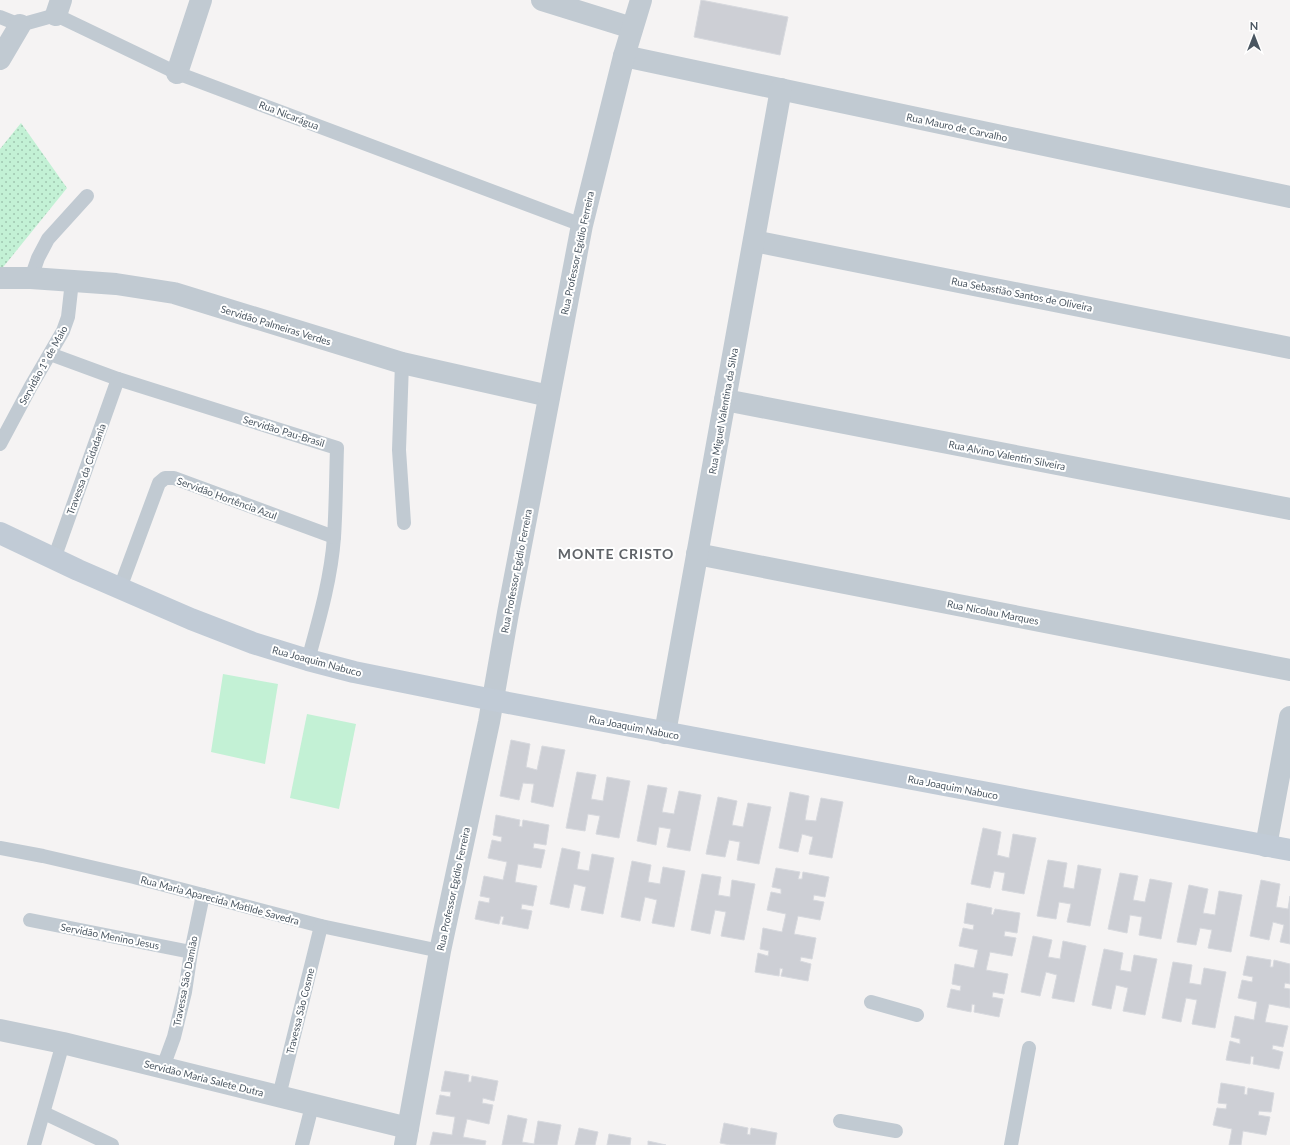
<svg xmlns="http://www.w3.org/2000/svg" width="1290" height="1145" viewBox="0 0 1290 1145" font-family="Lato,sans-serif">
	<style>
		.grass { fill: #c3f1d5 }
		.park { fill: url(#park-dots) }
		.building { fill: #cdcfd5; stroke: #d7d9de }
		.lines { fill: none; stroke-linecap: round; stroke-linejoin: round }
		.service { stroke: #c1cad2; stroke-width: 14 }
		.minor { stroke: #c1cad2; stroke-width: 22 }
		.tertiary { stroke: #c1cad2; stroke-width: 22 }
		.secondary { stroke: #c1cbd6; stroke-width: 22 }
		.labels { text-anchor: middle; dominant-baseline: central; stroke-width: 4; stroke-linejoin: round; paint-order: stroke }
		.street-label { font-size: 10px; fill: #4a5661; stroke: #fff }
		.district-label { font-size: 14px; font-weight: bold; letter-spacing: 1px; fill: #5f6368; stroke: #fff }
	</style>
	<defs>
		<pattern id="park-dots" width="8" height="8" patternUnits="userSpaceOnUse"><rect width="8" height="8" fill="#c3f1d5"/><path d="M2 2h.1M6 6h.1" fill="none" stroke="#a0c6b0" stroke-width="1.8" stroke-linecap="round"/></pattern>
	</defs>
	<rect width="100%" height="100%" fill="#f5f3f3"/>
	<g class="grass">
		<polygon points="223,674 278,684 265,764 211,752"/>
		<polygon points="307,714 356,724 339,809 290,798"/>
	</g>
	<polygon class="park" points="21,123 67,188 0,271 0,149"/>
	<g class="building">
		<polygon points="701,0 788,17 780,55 694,37"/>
		<polygon points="511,740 530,744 526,767 537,770 542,746 565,750 553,807 531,802 534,784 523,783 519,800 500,796"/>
		<polygon points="577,772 596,775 591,799 603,801 607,777 630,781 619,838 596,834 600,816 588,814 585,831 566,828"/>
		<polygon points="648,785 667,788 662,812 674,814 679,791 701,795 690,851 667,847 671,829 659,827 656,845 637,841"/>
		<polygon points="790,792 809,796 805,820 816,821 821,798 843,802 832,858 809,854 813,837 802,834 798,852 779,848"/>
		<polygon points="718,797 737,801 732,825 743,827 748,803 771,807 759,864 737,860 740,842 729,840 725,857 706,854"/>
		<polygon points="496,815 520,820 519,826 522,827 523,820 549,825 546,845 534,843 533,848 545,850 541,868 518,864 515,882 537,886 533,906 522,904 521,909 532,911 528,929 502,924 504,917 501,916 499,924 475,919 479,901 489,903 490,898 480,896 484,876 503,880 507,862 488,858 492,840 501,842 502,837 493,835"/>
		<polygon points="983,828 1001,832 997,855 1009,858 1013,834 1036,838 1024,894 1002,890 1005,873 994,871 990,888 971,884"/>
		<polygon points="562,848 580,852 577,869 589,871 592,854 614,858 603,914 581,910 586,887 574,884 569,908 550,904"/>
		<polygon points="1048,860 1067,863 1063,887 1074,889 1078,865 1101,869 1090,926 1067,922 1071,904 1059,902 1056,919 1037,916"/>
		<polygon points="632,861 651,865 648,882 660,884 663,867 685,871 674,927 652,923 657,900 645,897 640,921 621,917"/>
		<polygon points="776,868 800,872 798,879 802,879 803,872 829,877 825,897 814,895 813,900 824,902 820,920 798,916 794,934 816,938 812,959 801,957 800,961 811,964 808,981 781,976 783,969 780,968 779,976 755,972 758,953 768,956 769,951 760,949 763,928 782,932 786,914 767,910 771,892 781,894 781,889 772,887"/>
		<polygon points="1120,873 1138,876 1133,900 1145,902 1150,879 1172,883 1161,939 1139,935 1142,917 1130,915 1127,933 1108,929"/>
		<polygon points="702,874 721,877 718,895 730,897 732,880 755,884 744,940 721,936 726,912 715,910 710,934 691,930"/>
		<polygon points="1261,880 1280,884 1276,907 1288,909 1290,896 1290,944 1280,942 1284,925 1273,922 1269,940 1250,936"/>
		<polygon points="1189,885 1208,889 1203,913 1215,915 1219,891 1242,895 1231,952 1208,948 1212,930 1200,928 1196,945 1177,942"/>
		<polygon points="967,903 992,908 991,914 993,915 995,909 1020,913 1017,933 1005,931 1004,936 1016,938 1012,956 990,952 986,970 1008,974 1004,994 993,992 992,997 1003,999 999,1017 974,1012 975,1005 972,1004 971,1012 947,1007 951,989 960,991 961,986 952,984 955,964 974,968 978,950 959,946 963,928 973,930 974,925 964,923"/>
		<polygon points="1033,936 1052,940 1048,957 1060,959 1063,941 1086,946 1074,1002 1052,998 1057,975 1046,972 1040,996 1021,992"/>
		<polygon points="1104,949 1123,953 1120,970 1131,972 1134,955 1157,959 1145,1015 1123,1011 1128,988 1116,985 1111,1009 1092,1005"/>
		<polygon points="1247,956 1271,960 1270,967 1273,967 1274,960 1290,964 1290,984 1285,983 1284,988 1290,989 1290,1008 1269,1004 1265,1022 1288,1026 1283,1047 1273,1045 1272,1049 1283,1052 1279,1069 1253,1064 1254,1057 1251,1056 1250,1064 1226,1060 1230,1041 1240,1044 1240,1039 1231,1037 1235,1016 1254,1020 1257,1002 1238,998 1242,980 1252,982 1253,977 1243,975"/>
		<polygon points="1173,962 1192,965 1189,983 1201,985 1204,968 1226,972 1215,1028 1192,1024 1197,1000 1186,998 1181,1022 1162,1018"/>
		<polygon points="445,1071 469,1075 468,1082 471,1082 472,1076 498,1081 494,1101 483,1098 482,1103 493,1105 489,1124 467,1119 463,1137 486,1141 485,1145 430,1145 433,1132 452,1135 455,1117 436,1114 440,1095 450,1097 451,1092 441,1091"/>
		<polygon points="1221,1083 1245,1087 1244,1094 1247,1095 1248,1088 1274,1093 1271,1112 1259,1111 1258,1115 1270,1117 1266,1135 1243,1131 1241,1145 1229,1145 1232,1129 1213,1125 1217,1108 1226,1109 1227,1104 1218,1103"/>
		<polygon points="508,1115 527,1119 522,1142 534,1144 538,1121 561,1125 557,1145 502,1145"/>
		<polygon points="724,1123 748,1128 747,1134 750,1135 751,1128 777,1133 775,1145 730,1145 720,1143"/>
		<polygon points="579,1128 598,1132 595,1145 575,1145"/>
		<polygon points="609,1134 631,1138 630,1145 607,1145"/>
		<polygon points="648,1141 666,1145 648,1145"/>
	</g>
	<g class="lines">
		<g class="service">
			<polyline points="0,17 20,25 56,15 177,73 582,225"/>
			<polyline points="31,278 38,258 48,239 87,196"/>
			<path d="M50 354 118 379 337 448C336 477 336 507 334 537 331 579 319 620 308 660"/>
			<polyline points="402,363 399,450 404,523"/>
			<polyline points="0,444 31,386 63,331 68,317 72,281"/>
			<polyline points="54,559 118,379"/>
			<polyline points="120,588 159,483 165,478 174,478 334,537"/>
			<polyline points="0,848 43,856 134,877 321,926 440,951"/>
			<polyline points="30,920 191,952"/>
			<polyline points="871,1002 917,1015"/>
			<polyline points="163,1067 174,1037 185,992 191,952 203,895"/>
			<polyline points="279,1096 321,926"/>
			<polyline points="44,1113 112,1145"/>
			<polyline points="840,1121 896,1131"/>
			<polyline points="34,1145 63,1043"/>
			<polyline points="302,1145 312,1106"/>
			<polyline points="1011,1145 1029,1048"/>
		</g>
		<g class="minor">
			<polyline points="542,0 632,28"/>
			<polyline points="56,15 61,0"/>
			<polyline points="624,56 1290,197"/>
			<polyline points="0,59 20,25"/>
			<polyline points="177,73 201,0"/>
			<polyline points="754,241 1290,348"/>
			<polyline points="0,278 31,278 116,284 174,293 402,363 549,396"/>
			<polyline points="725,400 1290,509"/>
			<polyline points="697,554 1290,670"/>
			<polyline points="665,733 781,89"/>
			<polyline points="1266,846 1290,717"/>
			<polyline points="0,1030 63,1043 408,1128"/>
		</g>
		<polyline class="tertiary" points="405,1145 440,951 489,722 508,613 582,225 624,56 641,0"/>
		<polyline class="secondary" points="0,533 78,570 191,619 253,643 308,660 354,672 493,700 1290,850"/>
	</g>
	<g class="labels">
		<g class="street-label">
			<text transform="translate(289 115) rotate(21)">Rua Nicarágua</text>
			<text transform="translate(957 127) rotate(12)">Rua Mauro de Carvalho</text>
			<text transform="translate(577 253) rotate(-78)">Rua Professor Egídio Ferreira</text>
			<text transform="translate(1022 294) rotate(11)">Rua Sebastião Santos de Oliveira</text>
			<text transform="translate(276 325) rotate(17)">Servidão Palmeiras Verdes</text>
			<text transform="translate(43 365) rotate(-61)">Servidão 1º de Maio</text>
			<text transform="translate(723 411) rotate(-80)">Rua Miguel Valentina da Silva</text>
			<text transform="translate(284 431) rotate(17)">Servidão Pau-Brasil</text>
			<text transform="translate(1007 455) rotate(11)">Rua Alvino Valentin Silveira</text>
			<text transform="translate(86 469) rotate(-70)">Travessa da Cidadania</text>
			<text transform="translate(227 498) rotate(20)">Servidão Hortência Azul</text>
			<text transform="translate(516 571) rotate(-79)">Rua Professor Egídio Ferreira</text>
			<text transform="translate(993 612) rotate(11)">Rua Nicolau Marques</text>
			<text transform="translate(317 661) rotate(15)">Rua Joaquim Nabuco</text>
			<text transform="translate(634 727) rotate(11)">Rua Joaquim Nabuco</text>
			<text transform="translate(953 787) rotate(11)">Rua Joaquim Nabuco</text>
			<text transform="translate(453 889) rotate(-78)">Rua Professor Egídio Ferreira</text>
			<text transform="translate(220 900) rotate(15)">Rua Maria Aparecida Matilde Savedra</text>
			<text transform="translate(110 936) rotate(11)">Servidão Menino Jesus</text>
			<text transform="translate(185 981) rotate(-79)">Travessa São Damião</text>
			<text transform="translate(300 1011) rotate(-76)">Travessa São Cosme</text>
			<text transform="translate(204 1078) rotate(14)">Servidão Maria Salete Dutra</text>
		</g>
		<g class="district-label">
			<text x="616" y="553">MONTE CRISTO</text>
		</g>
	</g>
	<g transform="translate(1254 36)" stroke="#ffffff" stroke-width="3" paint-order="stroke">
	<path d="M0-3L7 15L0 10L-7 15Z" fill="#4a5661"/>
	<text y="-6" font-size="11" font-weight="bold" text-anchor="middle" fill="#4a5661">N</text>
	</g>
</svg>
